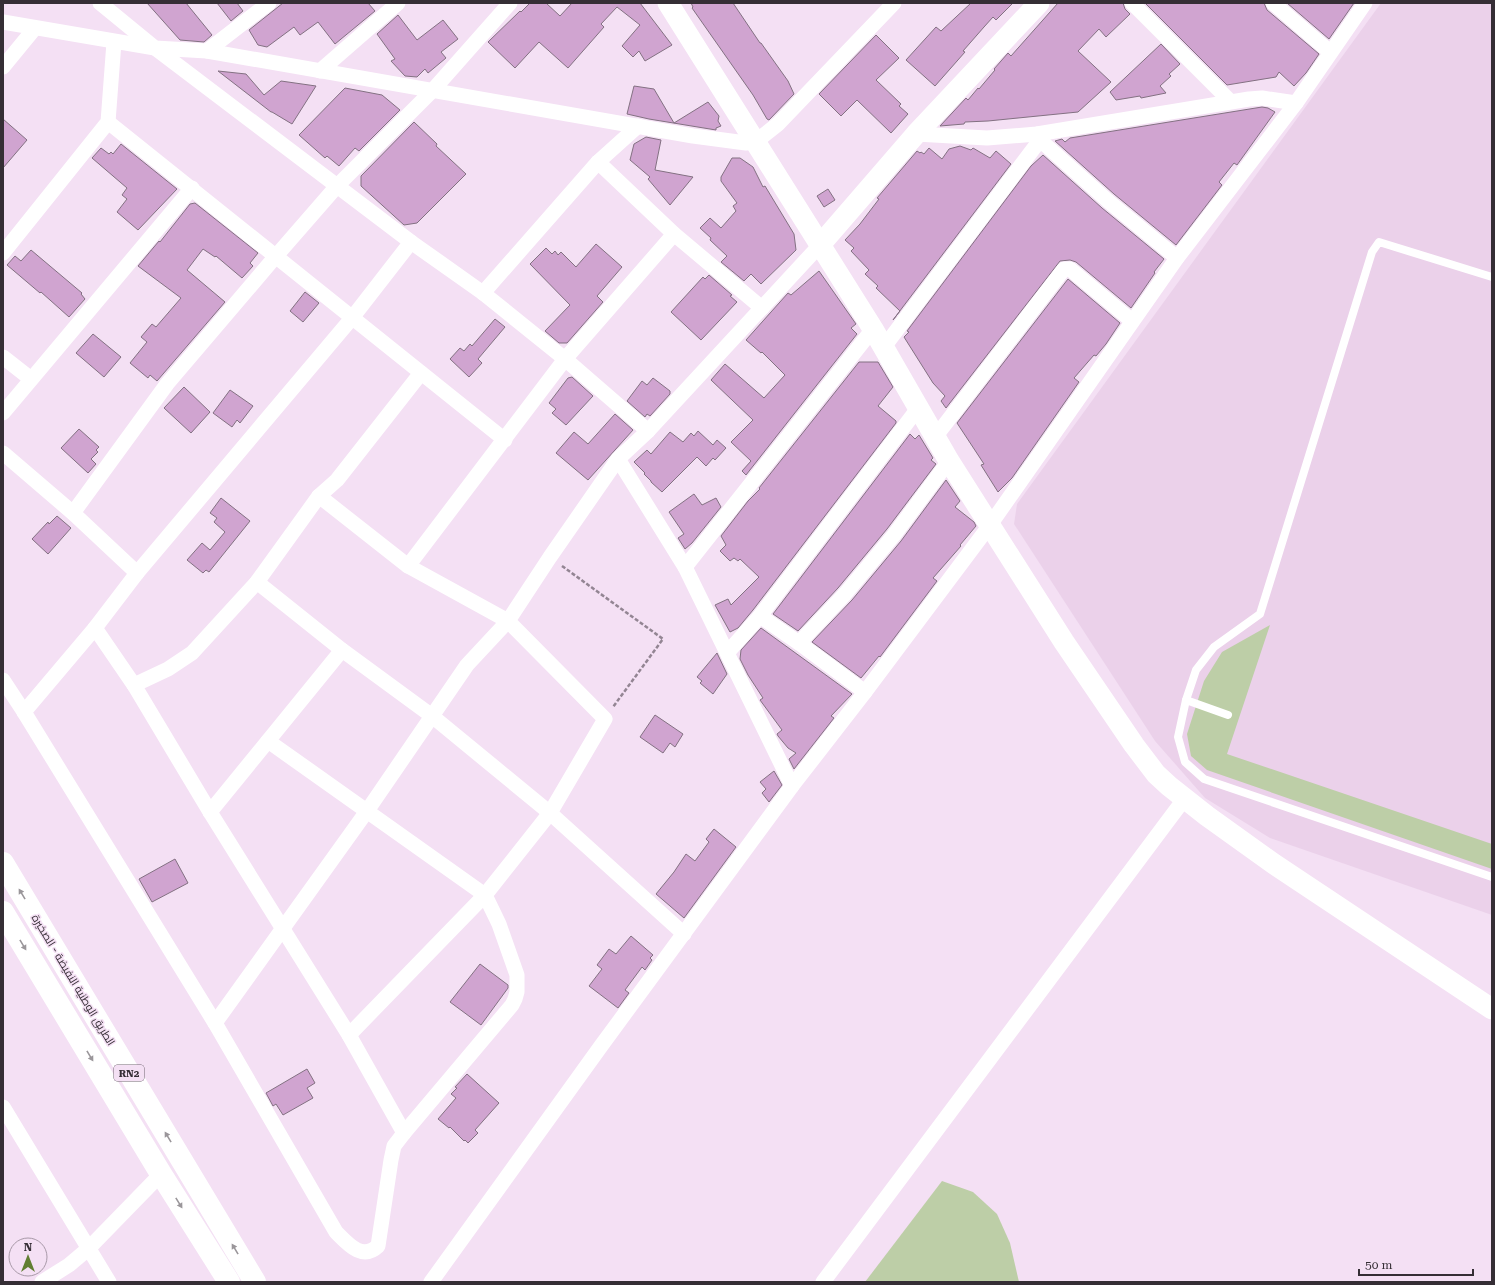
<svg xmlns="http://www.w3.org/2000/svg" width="1495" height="1285" viewBox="0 0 1495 1285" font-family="'Roboto Serif',Cairo,serif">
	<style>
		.built { fill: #ebd1ea }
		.green { fill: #bdcea7 }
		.building { fill: #d0a4d0; stroke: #837182 }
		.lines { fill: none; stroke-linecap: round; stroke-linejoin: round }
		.path { stroke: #938593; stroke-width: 2.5; stroke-dasharray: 4 2; stroke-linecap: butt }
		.lane { stroke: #fff; stroke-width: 8 }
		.street { stroke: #fff; stroke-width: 15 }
		.secondary { stroke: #fff; stroke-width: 21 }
		.highway { stroke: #fff; stroke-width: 22 }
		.oneway { fill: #9a969a }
		.labels { text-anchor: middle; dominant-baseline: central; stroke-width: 3; stroke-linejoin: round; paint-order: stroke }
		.shield { fill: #f4e0f4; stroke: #6e636e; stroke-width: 1 }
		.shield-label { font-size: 10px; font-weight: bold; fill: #352e35 }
		.street-label { font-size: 11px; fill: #352e35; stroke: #f4e0f4 }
	</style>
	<rect width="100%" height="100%" fill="#f4e0f4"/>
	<polygon class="built" points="1381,3 1492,3 1492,915 1270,838 1205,798 1155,741 1014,524 1017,504"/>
	<g class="green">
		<polygon points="1270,625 1227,754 1492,844 1492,869 1207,770 1191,756 1187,734 1204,681 1222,652"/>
		<polygon points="942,1181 973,1192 997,1214 1010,1243 1019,1282 865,1282"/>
	</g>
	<g class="building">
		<polygon points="147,3 186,3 212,35 204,42 180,40"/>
		<polygon points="217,3 237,3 243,11 231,21"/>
		<polygon points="283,3 368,3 375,11 335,44 318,22 300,35 294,27 267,47 258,45 249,30"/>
		<polygon points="530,3 546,3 560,16 572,3 640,3 672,45 645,61 639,51 633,57 622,46 640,25 617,7 601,24 604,27 568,68 539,42 515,68 488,42 520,11 521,12"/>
		<polygon points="691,3 733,3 760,43 761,43 788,81 794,94 769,120 767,119 753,95 692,8 693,7"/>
		<polygon points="971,3 1013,3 996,20 993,17 984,27 963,51 965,52 935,86 906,60 936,27 941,31"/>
		<polygon points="1058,3 1123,3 1125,9 1130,14 1106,37 1099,29 1078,51 1111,82 1078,112 988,121 965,122 964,124 940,126 966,98 968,100 978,88 979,89 995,70 994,69 1008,53 1011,56"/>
		<polygon points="1145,3 1264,3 1267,10 1319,54 1306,73 1294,86 1279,72 1276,77 1227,85"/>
		<polygon points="1287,3 1354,3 1329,39"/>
		<polygon points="398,15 417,40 443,20 458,39 441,52 446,58 428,73 425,69 417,77 405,76 391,61 395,59 377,34"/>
		<polygon points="876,35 899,58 876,80 901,104 899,106 908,114 891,133 857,100 841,116 819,94"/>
		<polygon points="1161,44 1180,64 1169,74 1171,76 1160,86 1166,93 1141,98 1140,96 1116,100 1110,92"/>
		<polygon points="218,71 246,74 264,95 281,81 316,86 292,124 272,112 271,112"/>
		<polygon points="634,86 654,89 674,123 708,102 719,116 718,121 721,126 716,128 716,130 649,119 627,114"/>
		<polygon points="345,88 382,95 400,110 359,151 355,148 339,166 327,156 325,158 299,135"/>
		<polygon points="1262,107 1268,108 1275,112 1237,165 1234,163 1219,182 1222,185 1176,245 1114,194 1055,141 1062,139 1065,142 1070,138"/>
		<polygon points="3,119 27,140 3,168"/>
		<polygon points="414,122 437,144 436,146 466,174 417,223 404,225 361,186 361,176"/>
		<polygon points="646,137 661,140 655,170 693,177 670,205 648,179 650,177 630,160 634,144"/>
		<polygon points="121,144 177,189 138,230 117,212 127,199 122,195 127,188 92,158 101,148 109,154 111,152 113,154"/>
		<polygon points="960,146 971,150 973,148 990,158 996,151 1011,164 893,320 900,311 876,288 878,286 865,274 869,270 851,251 854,248 845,240 860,224 879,199 877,198 917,151 920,153 921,152 924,154 929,148 942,159 949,149"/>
		<polygon points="1043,155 1102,208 1164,259 1154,272 1155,273 1131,308 1076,262 1070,260 1060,261 946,408 941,401 945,396 933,383 904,337 909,332 907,331 1031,166"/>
		<polygon points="732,158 740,158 753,167 763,187 765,186 794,234 796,250 761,284 751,274 744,281 721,262 727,256 710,240 711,238 700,228 710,218 721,228 736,211 733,206 737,203 721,181 721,177"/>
		<polygon points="828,189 835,200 824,207 817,196"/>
		<polygon points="195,203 258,253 250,263 253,266 242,278 216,256 215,257 203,249 187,270 225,302 157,381 150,375 148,378 130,363 147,342 141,337 152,324 156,327 181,298 138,266 159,241 160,242 190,204"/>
		<polygon points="596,244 622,267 597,296 603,302 567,343 559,343 545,331 570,305 530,264 546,248 552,254 555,251 558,255 561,252 576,267"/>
		<polygon points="31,250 82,293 81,294 85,299 69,317 41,292 40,293 7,265 15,256 21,261"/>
		<polygon points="819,271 856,324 851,328 857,334 746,475 742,471 751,461 731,442 753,420 711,380 725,364 764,398 785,375 762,352 761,353 746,340 788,293 791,295"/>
		<polygon points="709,275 732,295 730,296 737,302 701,340 671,312 703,277 705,279"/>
		<polygon points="1068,279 1120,323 1106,344 1096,356 1094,355 1074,378 1079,382 1012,478 998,492 981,465 984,464 957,423"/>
		<polygon points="305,292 319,303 303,322 290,311"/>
		<polygon points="495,319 505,327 478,359 482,363 469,377 450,359 460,348 464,351 470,344 472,346"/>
		<polygon points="93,334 121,357 104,377 76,353"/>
		<polygon points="859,362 878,362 893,387 878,406 896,421 896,423 753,610 738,628 730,632 715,605 728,599 731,605 759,577 740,559 738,561 734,558 730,561 720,551 726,545 721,536 748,501 760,489 759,488"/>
		<polygon points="572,377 593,396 566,425 552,413 556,409 549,403 568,378"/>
		<polygon points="653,378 670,391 670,394 650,416 647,414 645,417 627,401 642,381 647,385"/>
		<polygon points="184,387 210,412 191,433 164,408"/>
		<polygon points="230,390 253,406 240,423 237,420 232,427 213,413"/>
		<polygon points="615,414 633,430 588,480 556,453 574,432 588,444"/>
		<polygon points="79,429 99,447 96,450 98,452 91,459 96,464 88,473 61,448"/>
		<polygon points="698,431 713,445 717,440 726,448 715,460 713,458 706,466 697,457 662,492 651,482 651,481 644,474 645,473 634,462 647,450 651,454 670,432 683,442 691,433 694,436"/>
		<polygon points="910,434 915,439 919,435 933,458 931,460 936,464 887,529 838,588 798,631 773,614"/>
		<polygon points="946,480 960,501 955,507 974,522 976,526 960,545 961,546 933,578 937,581 880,657 879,656 861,678 812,642 852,600 901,541"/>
		<polygon points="694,494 702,505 716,498 721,507 692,543 685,549 678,538 684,534 669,512"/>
		<polygon points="221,498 250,521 209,572 206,570 203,573 187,560 202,543 210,550 225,532 214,522 217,518 210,513"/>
		<polygon points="57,516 71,528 48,554 32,539 48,522 49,524"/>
		<polygon points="761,628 852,694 831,716 834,718 794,769 789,759 796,753 788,748 778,736 777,734 782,730 760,700 763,698 748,675 740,659 741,650"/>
		<polygon points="717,653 727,674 713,694 700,683 702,681 697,677"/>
		<polygon points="655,715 683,734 675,747 670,743 663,753 640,737"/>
		<polygon points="774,771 782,785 769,802 762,793 766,789 760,782"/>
		<polygon points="714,829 736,847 684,918 656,894 674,872 686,854 695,861 709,842 706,839"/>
		<polygon points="175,859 188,883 152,902 139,879"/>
		<polygon points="631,936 653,955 650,958 652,960 645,970 642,967 625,990 629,993 618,1008 589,986 602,969 597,965 609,949 616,954"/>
		<polygon points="480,964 508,985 508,988 481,1025 450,1002"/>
		<polygon points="307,1069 315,1083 307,1088 313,1098 283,1115 276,1104 273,1106 266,1093"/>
		<polygon points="467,1074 499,1103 475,1130 478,1133 468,1143 465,1140 464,1141 450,1127 449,1128 438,1119 456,1098 451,1094 457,1088 455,1087"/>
	</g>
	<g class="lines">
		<polyline class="path" points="562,566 663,639 613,707"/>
		<g class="lane">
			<polyline points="1492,277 1379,242 1372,252 1260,614 1214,647 1196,670 1186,700 1178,737 1185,762 1204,779 1492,877"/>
			<polyline points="1186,700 1228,715"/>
		</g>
		<g class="street">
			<polyline points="100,3 155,48 411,242 483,293 565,359 648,431"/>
			<polyline points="1132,3 1230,101"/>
			<polyline points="1273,3 1330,52"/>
			<polyline points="3,22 155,48 207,51 693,136 746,143 759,139 778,124 894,3"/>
			<polyline points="207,51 269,3"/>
			<polyline points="3,67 35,28"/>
			<polyline points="320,71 398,3"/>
			<polyline points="108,122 505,440"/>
			<polyline points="916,134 987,138 1037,134 1249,99 1262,98 1296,103"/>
			<polyline points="1037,134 1040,140 1108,201 1177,258"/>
			<polyline points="598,162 674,234 762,308"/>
			<polyline points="3,253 108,122 114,42"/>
			<polyline points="483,293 598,162 638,126"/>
			<polyline points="884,347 1040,140"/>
			<polyline points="3,357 31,379"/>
			<polyline points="3,413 192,188"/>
			<polyline points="936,436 1064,269 1070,269 1132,321"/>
			<polyline points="3,453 73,513 137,573"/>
			<polyline points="618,459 685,567 792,786"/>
			<polyline points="73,513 167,384 276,256 337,186 433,90 510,3"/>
			<polyline points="408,566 565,359 674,234"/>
			<polyline points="685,567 873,329"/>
			<polyline points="257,582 342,650 432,716 550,813 605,719 508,621 408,566 319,496"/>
			<polyline points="760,616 799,643 865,692"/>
			<polyline points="95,628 134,685 210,812 349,1035 404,1133"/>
			<polyline points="799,643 845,594 894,535 949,461"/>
			<polyline points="728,652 760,616 919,407"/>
			<path d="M3 680 24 712 215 1023 336 1232C348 1244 362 1261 378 1246L391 1160 394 1146 404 1133 512 1005 515 999 517 992V975L499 924 485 895 268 741"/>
			<polyline points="134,685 168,669 192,653 257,582 319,496 337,480 421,373"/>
			<polyline points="24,712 95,628 137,573 352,318 411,242"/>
			<polyline points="210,812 342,650"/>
			<polyline points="215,1023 367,811 467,665 508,621 550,557 618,459 648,431 820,245"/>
			<polyline points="349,1035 485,895 550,813 684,934"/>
			<polyline points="3,1107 109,1282"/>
			<polyline points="42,1282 69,1265 88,1249 161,1174"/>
			<polyline points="431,1282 601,1046 792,786 865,692 990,525 1177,258 1296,103 1365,3"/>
			<polyline points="823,1282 1185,798"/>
		</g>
		<g class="secondary">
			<polyline points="668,3 873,329 949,461 1064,642 1134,745 1156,774 1169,786 1207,816 1274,864 1492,1009"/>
			<polyline points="820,245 916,134 1039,3"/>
		</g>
		<g class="highway">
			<polyline points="3,863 255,1282"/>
			<polyline points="3,912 161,1174 229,1282"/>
		</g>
	</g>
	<defs><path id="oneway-solid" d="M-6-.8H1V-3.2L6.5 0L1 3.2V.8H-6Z"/></defs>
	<g class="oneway">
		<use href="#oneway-solid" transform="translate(22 894) rotate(-121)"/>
		<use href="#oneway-solid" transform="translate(23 945) rotate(59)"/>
		<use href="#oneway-solid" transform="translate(90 1056) rotate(59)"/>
		<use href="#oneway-solid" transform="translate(168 1137) rotate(-121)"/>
		<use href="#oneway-solid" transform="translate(179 1203) rotate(58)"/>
		<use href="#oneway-solid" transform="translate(235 1249) rotate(-121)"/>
	</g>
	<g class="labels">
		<rect class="shield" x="114" y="1065" width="30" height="16" rx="3"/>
		<g class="shield-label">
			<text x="129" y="1073">RN2</text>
		</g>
		<g class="street-label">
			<text transform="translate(73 980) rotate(59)">الطريق الوطنية النفيضة - الصخيرة</text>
		</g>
	</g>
	<rect width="1495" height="1285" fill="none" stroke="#352e35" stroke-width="8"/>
	<g transform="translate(28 1257)"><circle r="19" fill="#f4e0f4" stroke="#a899a8"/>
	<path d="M0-3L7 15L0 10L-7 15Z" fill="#617e32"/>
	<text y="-6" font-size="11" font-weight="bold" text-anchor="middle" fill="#352e35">N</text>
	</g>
	<path d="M1359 1269v6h114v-6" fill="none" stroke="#352e35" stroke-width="2"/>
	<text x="1365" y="1269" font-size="12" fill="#352e35" stroke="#f4e0f4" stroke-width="3" paint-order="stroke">50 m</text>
</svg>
